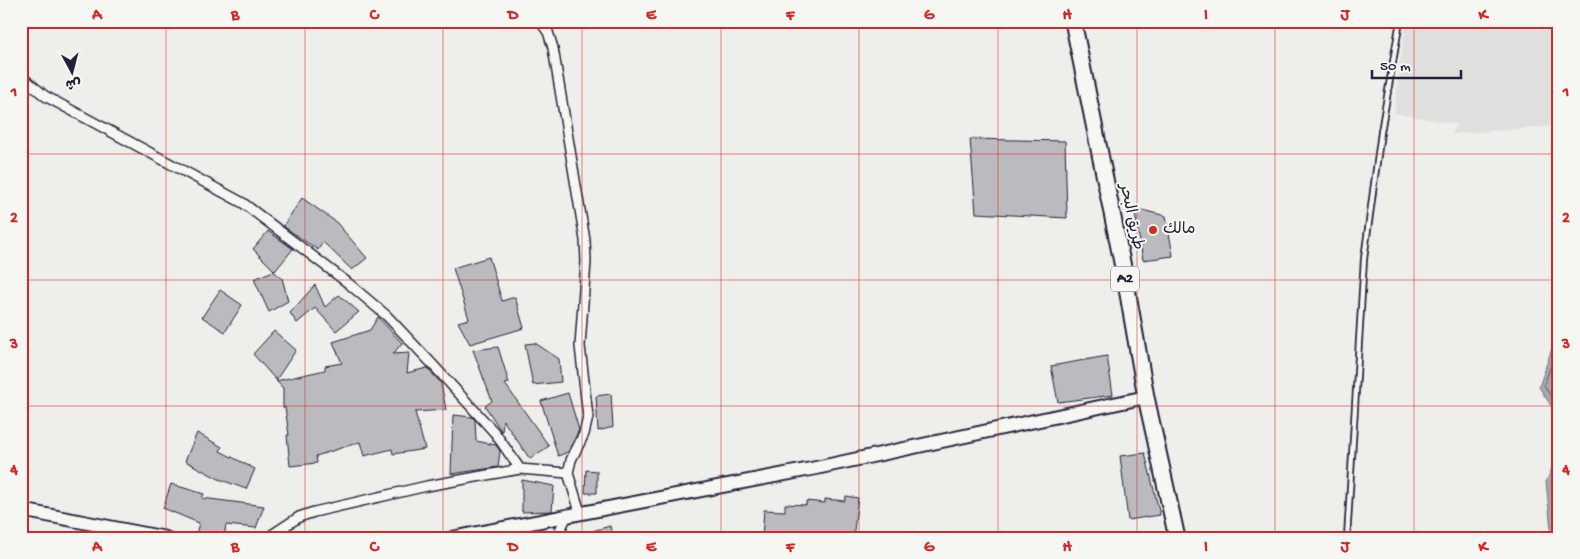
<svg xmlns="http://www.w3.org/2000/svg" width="1580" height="559" viewBox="0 0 1580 559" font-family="'Gochi Hand','Playpen Sans Arabic',sans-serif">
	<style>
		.built { fill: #dfdfde }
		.water { fill: #a7a7af; stroke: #727281 }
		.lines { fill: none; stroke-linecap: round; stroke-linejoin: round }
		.shore { stroke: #575769; stroke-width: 1 }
		.building { fill: #bbbbbf; stroke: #22223b }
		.lane-casing { stroke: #22223b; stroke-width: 8 }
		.street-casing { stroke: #22223b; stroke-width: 12 }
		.secondary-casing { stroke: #22223b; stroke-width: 16 }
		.primary-casing { stroke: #22223b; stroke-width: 19 }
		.lane { stroke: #f6f6f2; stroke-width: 4.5 }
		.street { stroke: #f6f6f2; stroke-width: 9 }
		.secondary { stroke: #f6f6f2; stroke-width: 12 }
		.primary { stroke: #f6f6f2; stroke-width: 15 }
		.grid { fill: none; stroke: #d62828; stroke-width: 1; stroke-opacity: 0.55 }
		.poi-dot { fill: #c8321e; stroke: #f6f6f2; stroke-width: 2 }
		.labels { text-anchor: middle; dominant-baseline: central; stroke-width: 4; stroke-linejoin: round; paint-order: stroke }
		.shield { fill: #f6f6f2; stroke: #626272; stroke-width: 1 }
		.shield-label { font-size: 15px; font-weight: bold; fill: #22223b }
		.street-label { font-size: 16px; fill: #22223b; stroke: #f6f6f2 }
		.poi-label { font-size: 16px; fill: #22223b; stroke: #f6f6f2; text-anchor: start }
		.neatline { fill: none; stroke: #d62828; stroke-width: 2 }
		.grid-label { font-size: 16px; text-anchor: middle; font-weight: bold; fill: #d62828 }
	</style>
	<rect width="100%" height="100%" fill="#eeeeeb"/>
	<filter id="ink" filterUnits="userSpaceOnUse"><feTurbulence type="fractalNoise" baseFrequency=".02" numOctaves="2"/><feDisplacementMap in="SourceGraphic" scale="10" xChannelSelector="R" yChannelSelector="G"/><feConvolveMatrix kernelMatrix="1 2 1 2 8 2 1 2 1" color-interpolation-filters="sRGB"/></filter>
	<g filter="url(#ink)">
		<polygon class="built" points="1406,21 1559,21 1559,126 1452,134 1456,124 1394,113"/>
		<g class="water">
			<polygon points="1559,327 1559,418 1539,387"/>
			<polygon points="1559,451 1559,538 1552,538 1546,482"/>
		</g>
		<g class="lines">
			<g class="shore">
				<polyline points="1559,343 1544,385 1559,409"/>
				<polyline points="1556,538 1552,483 1559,465"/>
			</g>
		</g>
		<g class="building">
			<polygon points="970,139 1065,141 1067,218 976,213"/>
			<polygon points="302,198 336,222 367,258 352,270 323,242 318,250 283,226"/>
			<polygon points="1134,208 1166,216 1173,256 1143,260"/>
			<polygon points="268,231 293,249 275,271 253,249"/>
			<polygon points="489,257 502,301 515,297 524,328 470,344 458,322 469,319 453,268"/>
			<polygon points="273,271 282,278 288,301 269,312 254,279"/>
			<polygon points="315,285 325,307 339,295 359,312 336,331 315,308 297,323 290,313"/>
			<polygon points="220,290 242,305 225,332 202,317"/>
			<polygon points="378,317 402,343 393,354 409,353 407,373 427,368 441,383 446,410 415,412 425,449 393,454 392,449 364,456 360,442 316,456 317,463 290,466 287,435 289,435 285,407 283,408 283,388 276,381 325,370 325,366 342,363 333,342 370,330"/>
			<polygon points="274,331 296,350 276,380 253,354"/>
			<polygon points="535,343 559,359 561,382 533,385 525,344"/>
			<polygon points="498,347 509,383 505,384 549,446 530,459 503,420 502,432 485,406 492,401 473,350"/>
			<polygon points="1107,356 1113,395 1058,402 1051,366"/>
			<polygon points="568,393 579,430 568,452 558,456 541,401"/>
			<polygon points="611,394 613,427 598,431 596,396"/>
			<polygon points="453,415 472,417 475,420 476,441 496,445 500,451 498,467 451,474"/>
			<polygon points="197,433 222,447 220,451 255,469 246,489 219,479 185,461"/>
			<polygon points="1145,453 1160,515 1128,520 1120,456"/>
			<polygon points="586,470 597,471 597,493 585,493"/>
			<polygon points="522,480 554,486 552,511 522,512"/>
			<polygon points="171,484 204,494 202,498 264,506 256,528 226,525 224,538 196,534 199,523 163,508"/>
			<polygon points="846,496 858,498 853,538 762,538 764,510 785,511 785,504 806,505 806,501 825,503 825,499 845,501"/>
			<polygon points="610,526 613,538 578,538 578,535"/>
		</g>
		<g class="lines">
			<defs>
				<polyline id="lane" points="1347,538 1364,259 1381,132 1400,21"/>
				<g id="street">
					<polyline points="540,21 548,32 553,48 585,240 586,261 580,346 588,417 584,434 571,460 568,473 580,512"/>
					<polyline points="21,76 45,96 243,203 348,283 387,316 434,366 495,433 520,469 568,473"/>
					<polyline points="267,538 299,517 314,512 427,486 520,469"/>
					<polyline points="556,538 568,514"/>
				</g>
				<g id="secondary">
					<polyline points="21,510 166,538"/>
					<polyline points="452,538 816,468 1146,397"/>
				</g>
				<polyline id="primary" points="1073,21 1125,277 1146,397 1177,538"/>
			</defs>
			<use href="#lane" class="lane-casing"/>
			<use href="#street" class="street-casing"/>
			<use href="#secondary" class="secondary-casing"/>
			<use href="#primary" class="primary-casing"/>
			<use href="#lane" class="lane"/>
			<use href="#street" class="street"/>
			<use href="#secondary" class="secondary"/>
			<use href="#primary" class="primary"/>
		</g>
	</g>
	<path class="grid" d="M166 21V538M305 21V538M443 21V538M582 21V538M721 21V538M859 21V538M998 21V538M1137 21V538M1275 21V538M1414 21V538M21 154H1559M21 280H1559M21 406H1559"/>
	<circle class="poi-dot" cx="1153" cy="230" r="5"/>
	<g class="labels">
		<rect class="shield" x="1111" y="266.5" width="28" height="25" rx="4"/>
		<g class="shield-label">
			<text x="1125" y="279">A2</text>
		</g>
		<g class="street-label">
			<text transform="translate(1130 217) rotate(78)">طريق البحر</text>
		</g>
		<g class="poi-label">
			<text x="1163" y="230">مالك</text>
		</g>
	</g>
	<rect width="1580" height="559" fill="none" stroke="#f6f6f2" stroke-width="55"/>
	<g transform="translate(72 72) rotate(173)" stroke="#f6f6f2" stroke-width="4" paint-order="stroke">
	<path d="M0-4L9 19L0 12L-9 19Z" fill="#22223b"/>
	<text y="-8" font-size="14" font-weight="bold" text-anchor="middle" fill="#22223b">ش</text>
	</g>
	<path d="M1372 70v8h89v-8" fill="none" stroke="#22223b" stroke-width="2.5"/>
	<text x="1380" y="70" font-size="15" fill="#22223b" stroke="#f6f6f2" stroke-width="4" paint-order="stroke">50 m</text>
	<rect x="28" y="28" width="1524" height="504" class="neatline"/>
	<g class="grid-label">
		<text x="97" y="19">A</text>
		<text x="235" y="19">B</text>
		<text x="374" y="19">C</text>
		<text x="513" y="19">D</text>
		<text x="651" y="19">E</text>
		<text x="790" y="19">F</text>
		<text x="929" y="19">G</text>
		<text x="1067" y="19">H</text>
		<text x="1206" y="19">I</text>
		<text x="1345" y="19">J</text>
		<text x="1483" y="19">K</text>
		<text x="14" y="96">1</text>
		<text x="1566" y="96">1</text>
		<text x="14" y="222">2</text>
		<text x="1566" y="222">2</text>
		<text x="14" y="348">3</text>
		<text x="1566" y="348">3</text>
		<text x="14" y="474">4</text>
		<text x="1566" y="474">4</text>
		<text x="97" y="551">A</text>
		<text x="235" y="551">B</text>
		<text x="374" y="551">C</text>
		<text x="513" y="551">D</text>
		<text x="651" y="551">E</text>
		<text x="790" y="551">F</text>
		<text x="929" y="551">G</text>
		<text x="1067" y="551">H</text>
		<text x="1206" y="551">I</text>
		<text x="1345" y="551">J</text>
		<text x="1483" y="551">K</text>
	</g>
</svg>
